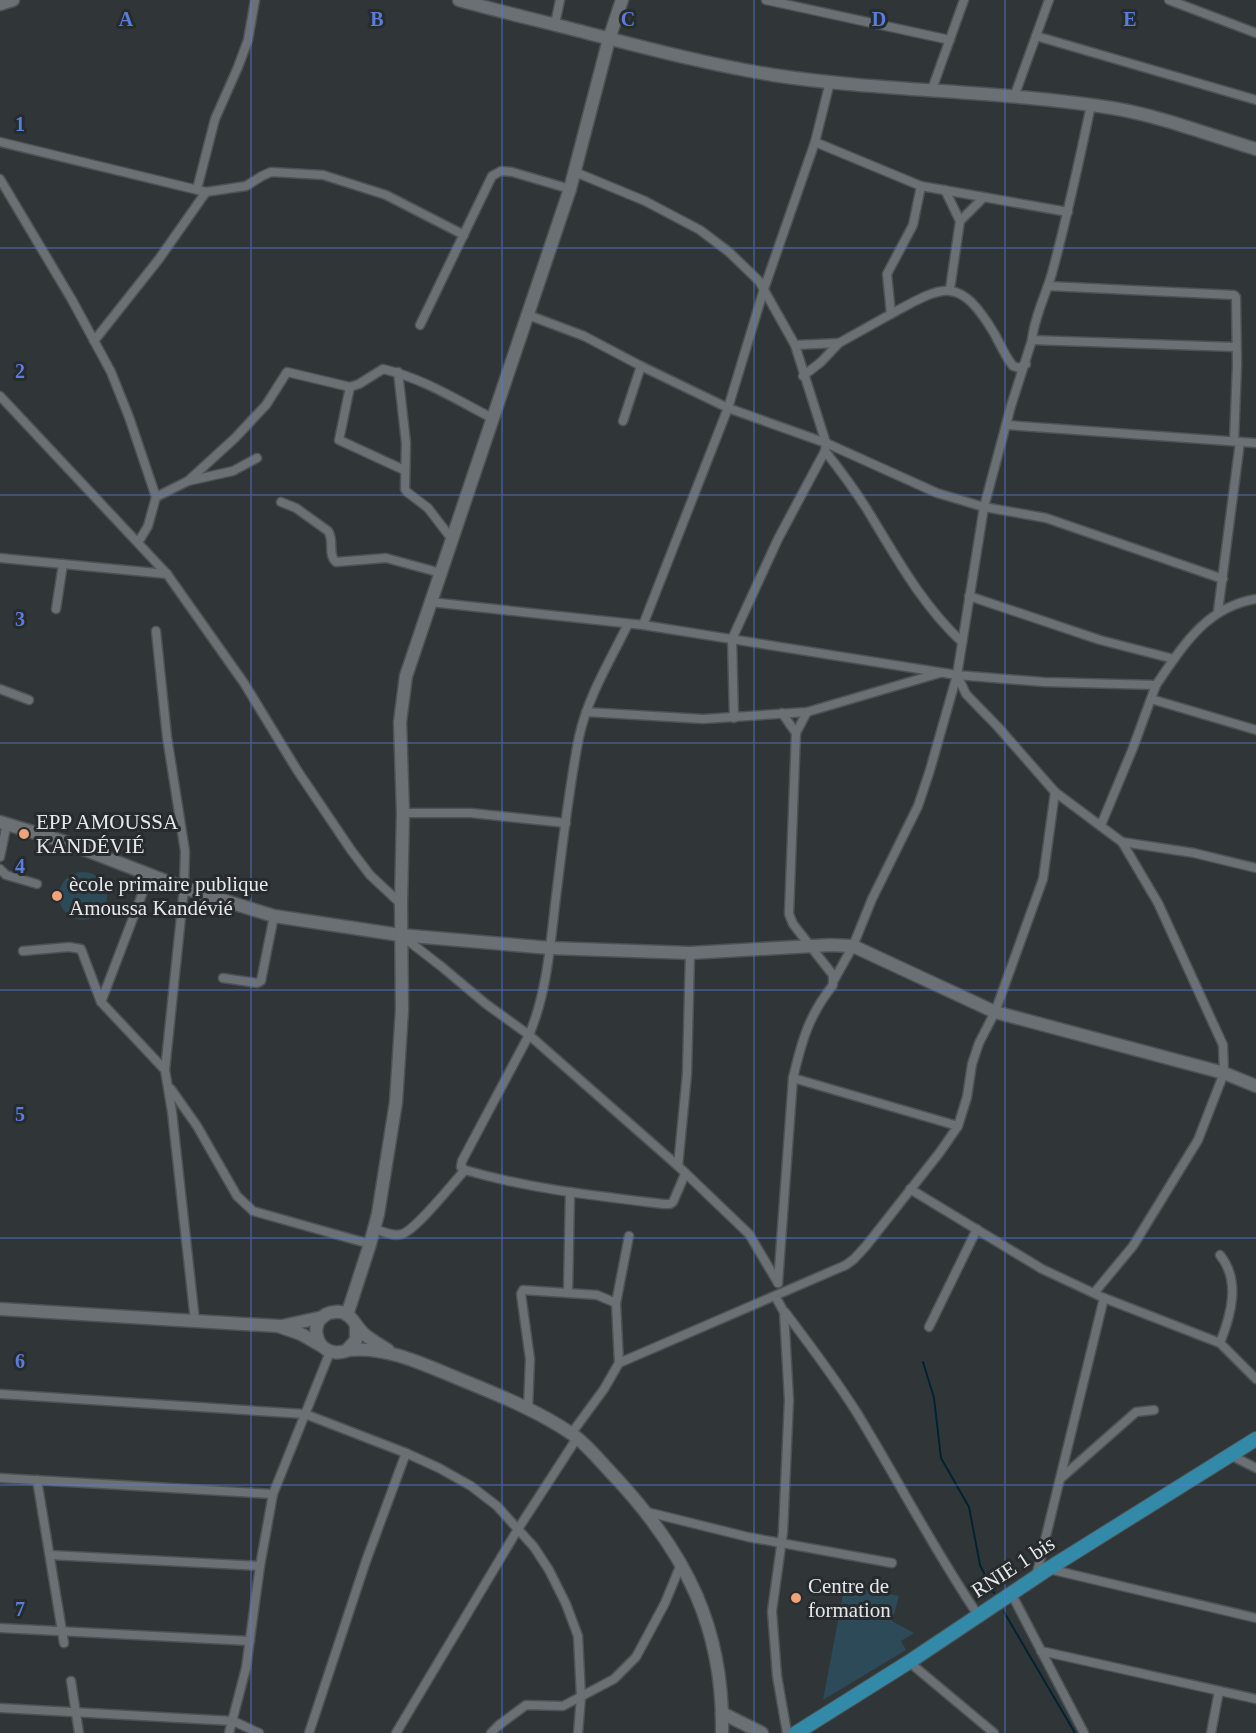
<svg xmlns="http://www.w3.org/2000/svg" width="1256" height="1733" viewBox="0 0 1256 1733" font-family="'Times New Roman',serif">
	<style>
		.green { fill: #2c4a58 }
		.lines { fill: none; stroke-linecap: round; stroke-linejoin: round }
		.stream { stroke: #002332; stroke-width: 2 }
		.street-casing { stroke: #4d5254; stroke-width: 11 }
		.secondary-casing { stroke: #4d5254; stroke-width: 15 }
		.primary-casing { stroke: #4d5254; stroke-width: 16 }
		.street { stroke: #6a7073; stroke-width: 8 }
		.secondary { stroke: #6a7073; stroke-width: 12 }
		.primary { stroke: #338aa8; stroke-width: 14 }
		.grid { fill: none; stroke: #597cdd; stroke-width: 1.5; stroke-opacity: 0.55 }
		.poi-dot { fill: #f0a278; stroke: #272b2e; stroke-width: 2 }
		.labels { text-anchor: middle; dominant-baseline: central; stroke-width: 6; stroke-linejoin: round; paint-order: stroke }
		.poi-label { font-size: 21px; fill: #e4e8e9; stroke: #272b2e; text-anchor: start }
		.street-label { font-size: 21px; fill: #e4e8e9; stroke: #272b2e }
		.grid-label { font-size: 20px; text-anchor: middle; font-weight: bold; fill: #597cdd; stroke: #272b2e; stroke-width: 6; stroke-linejoin: round; paint-order: stroke }
	</style>
	<rect width="100%" height="100%" fill="#303638"/>
	<g class="green">
		<circle cx="83" cy="896" r="24"/>
		<polygon points="845,1584 899,1596 892,1621 914,1633 901,1641 906,1650 823,1700"/>
	</g>
	<g class="lines">
		<g class="stream">
			<polyline points="923,1362 934,1398 941,1458 969,1507 980,1565 994,1593"/>
			<polyline points="1004,1612 1075,1733"/>
		</g>
		<defs>
			<g id="street">
				<polyline points="766,0 950,40"/>
				<polyline points="1169,0 1256,33"/>
				<polyline points="555,24 560,0"/>
				<polyline points="1036,36 1256,100"/>
				<polyline points="931,92 964,0"/>
				<polyline points="1014,97 1049,0"/>
				<polyline points="0,142 206,192 246,186 262,176 271,172 323,175 386,195 464,235"/>
				<polyline points="815,142 921,186 1068,212"/>
				<polyline points="575,172 645,201 700,230 729,252 759,281 795,345 826,443 825,451 778,539 732,639 734,718"/>
				<polyline points="0,179 72,300 111,372 129,417 156,497 148,526 139,541"/>
				<polyline points="197,189 215,119 238,67 248,40 255,0"/>
				<polyline points="945,190 960,221 950,289"/>
				<polyline points="960,221 983,198"/>
				<polyline points="1048,286 1234,295 1236,297 1237,365 1234,441"/>
				<path d="M891 314C944 285 959 275 994 333 1000 344 1005 356 1013 366L1019 368 1026 364"/>
				<polyline points="528,315 584,336 641,366 728,408 826,443 937,493 984,507 1046,518 1223,579"/>
				<polyline points="420,325 492,176 501,171 512,172 570,189"/>
				<polyline points="1032,340 1235,347"/>
				<polyline points="94,341 159,259 206,192"/>
				<polyline points="795,345 839,343"/>
				<polyline points="398,372 406,443 405,489 407,492 428,508 451,538"/>
				<polyline points="803,376 821,362 839,343 891,314 887,274 913,225 921,186"/>
				<polyline points="350,387 339,440 404,470"/>
				<polyline points="0,396 167,574 244,683 297,770 351,850 370,875 401,904"/>
				<polyline points="623,421 641,366"/>
				<polyline points="1007,425 1256,443"/>
				<path d="M825 451C840 470 855 490 868 511 896 557 922 605 962 642"/>
				<polyline points="188,481 233,471 257,458"/>
				<path d="M156 497 188 481 235 438 266 405 287 372 350 387 359 384 383 369C422 378 457 400 492 418"/>
				<path d="M281 502 296 508 328 531C335 541 327 554 336 562L386 558 441 573"/>
				<polyline points="0,558 167,574"/>
				<polyline points="969,596 1100,640 1174,659"/>
				<path d="M430 602 643 625 957 675 1044 682 1156 685C1183 646 1206 607 1256 599"/>
				<polyline points="56,609 63,564"/>
				<polyline points="1218,611 1240,442"/>
				<path d="M628 624C610 661 588 696 579 737 568 793 562 849 555 905 550 949 546 995 529 1035L462 1161 461 1167 465 1170C530 1189 597 1196 664 1204H670L673 1202 685 1174"/>
				<polyline points="643,625 728,408 764,289 815,142 830,82"/>
				<polyline points="156,631 167,737 185,851 184,888 165,1070 172,1112 195,1321"/>
				<polyline points="957,675 966,694 998,727 1055,792 1122,842 1158,903 1223,1045 1224,1073 1198,1140 1133,1246 1094,1293"/>
				<polyline points="0,689 29,700"/>
				<polyline points="1151,699 1256,730"/>
				<polyline points="586,712 703,719 807,712 940,673"/>
				<polyline points="796,733 807,712"/>
				<polyline points="403,813 471,813 566,823"/>
				<polyline points="1101,825 1133,748 1156,685"/>
				<polyline points="1122,842 1194,853 1256,868"/>
				<polyline points="0,857 7,823"/>
				<polyline points="0,869 6,875 37,884"/>
				<polyline points="402,936 442,967 486,1004 529,1035 678,1166 749,1234 778,1283"/>
				<polyline points="23,951 69,947 81,949 101,1002 165,1070"/>
				<polyline points="223,978 257,983 261,981 274,916"/>
				<path d="M834 980 853 946 872 899 918 806 930 770 957 675 984 507 1011 406 1032 340C1034 317 1046 295 1052 273 1067 218 1079 162 1091 105"/>
				<polyline points="101,1002 149,876"/>
				<polyline points="793,1078 958,1126"/>
				<polyline points="171,1089 197,1126 237,1196 253,1211 370,1244"/>
				<polyline points="678,1166 687,1074 690,953"/>
				<polyline points="910,1189 1042,1269 1104,1298 1220,1343 1256,1379"/>
				<path d="M374 1229C382 1231 394 1237 402 1234 416 1230 452 1184 465 1170"/>
				<path d="M1220 1255C1241 1281 1231 1315 1220 1343"/>
				<path d="M778 1283 793 1078C802 1040 809 1015 833 985V975L793 924 789 914 796 733 782 713"/>
				<polyline points="568,1293 570,1192"/>
				<polyline points="775,1296 784,1312 789,1400 783,1532 772,1611 777,1676 787,1733"/>
				<polyline points="616,1303 629,1236"/>
				<path d="M785 1312C810 1345 835 1378 857 1413 898 1480 934 1550 978 1615"/>
				<polyline points="929,1327 977,1229"/>
				<polyline points="619,1363 846,1265 854,1259 866,1246 940,1152 958,1126 967,1097 972,1064 979,1043 995,1012 1043,879 1055,792"/>
				<polyline points="0,1394 305,1414 406,1453 439,1468 471,1486 497,1506 534,1547 549,1570 566,1604 578,1636 581,1697 578,1733"/>
				<polyline points="528,1409 530,1359 521,1294 523,1290 597,1295 616,1303 619,1363 604,1389 571,1434"/>
				<polyline points="1230,1455 1256,1468"/>
				<polyline points="0,1478 273,1494"/>
				<polyline points="1060,1479 1136,1412 1154,1410"/>
				<polyline points="37,1480 64,1643"/>
				<polyline points="643,1511 748,1537 892,1563"/>
				<polyline points="50,1555 260,1566"/>
				<polyline points="1049,1569 1256,1618"/>
				<polyline points="1036,1577 1104,1298"/>
				<polyline points="1011,1593 1084,1733"/>
				<polyline points="0,1628 250,1641"/>
				<polyline points="1041,1651 1256,1699"/>
				<polyline points="909,1662 994,1733"/>
				<polyline points="71,1681 79,1733"/>
				<polyline points="0,1708 233,1721 259,1733"/>
				<polyline points="229,1733 246,1668 260,1566 273,1494 330,1352"/>
				<polyline points="309,1733 366,1561 406,1453"/>
				<polyline points="396,1733 518,1529 577,1438"/>
				<polyline points="491,1733 499,1725 526,1705 563,1706 614,1679 636,1657 665,1603 681,1564"/>
				<polyline points="1211,1733 1219,1691"/>
			</g>
			<g id="secondary">
				<path d="M459 0C491 9 524 17 556 25 628 43 699 63 773 75 885 92 999 90 1112 108 1161 116 1209 135 1256 149"/>
				<polyline points="0,4 13,0"/>
				<polyline points="0,822 65,842 184,888 274,916 400,935 550,948 690,953 830,945 853,946 995,1012 1224,1073 1256,1086"/>
				<polyline points="0,1309 278,1326 301,1334 320,1345"/>
				<polyline points="347,1315 370,1244 378,1214 396,1102 402,1010 401,904 403,813 400,722 406,676 570,189 609,39 622,0"/>
				<polyline points="282,1326 323,1317"/>
				<path d="M356 1326V1340L346 1351C313 1361 305 1314 335 1312 351 1310 354 1325 364 1334 371 1340 380 1345 388 1350"/>
				<path d="M348 1350C386 1346 423 1364 457 1378 496 1394 537 1410 572 1434 589 1446 602 1464 617 1479 687 1555 724 1629 722 1733"/>
				<polyline points="722,1713 762,1733"/>
			</g>
			<polyline id="primary" points="796,1733 909,1662 1048,1569 1256,1439"/>
		</defs>
		<use href="#street" class="street-casing"/>
		<use href="#secondary" class="secondary-casing"/>
		<use href="#primary" class="primary-casing"/>
		<use href="#street" class="street"/>
		<use href="#secondary" class="secondary"/>
		<use href="#primary" class="primary"/>
	</g>
	<path class="grid" d="M251 0V1733M502 0V1733M754 0V1733M1005 0V1733M0 248H1256M0 495H1256M0 743H1256M0 990H1256M0 1238H1256M0 1485H1256"/>
	<g class="poi-dot">
		<circle cx="24" cy="834" r="6"/>
		<circle cx="57" cy="896" r="6"/>
		<circle cx="796" cy="1598" r="6"/>
	</g>
	<g class="labels">
		<g class="poi-label">
			<text x="36" y="822">EPP AMOUSSA<tspan x="36" dy="24">KANDÉVIÉ</tspan></text>
			<text x="69" y="884">ècole primaire publique<tspan x="69" dy="24">Amoussa Kandévié</tspan></text>
			<text x="808" y="1586">Centre de<tspan x="808" dy="24">formation</tspan></text>
		</g>
		<g class="street-label">
			<text transform="translate(1013 1567) rotate(-33)">RNIE 1 bis</text>
		</g>
	</g>
	<g class="grid-label">
		<text x="126" y="26">A</text>
		<text x="377" y="26">B</text>
		<text x="628" y="26">C</text>
		<text x="879" y="26">D</text>
		<text x="1130" y="26">E</text>
		<text x="20" y="131">1</text>
		<text x="20" y="378">2</text>
		<text x="20" y="626">3</text>
		<text x="20" y="873">4</text>
		<text x="20" y="1121">5</text>
		<text x="20" y="1368">6</text>
		<text x="20" y="1616">7</text>
	</g>
</svg>
